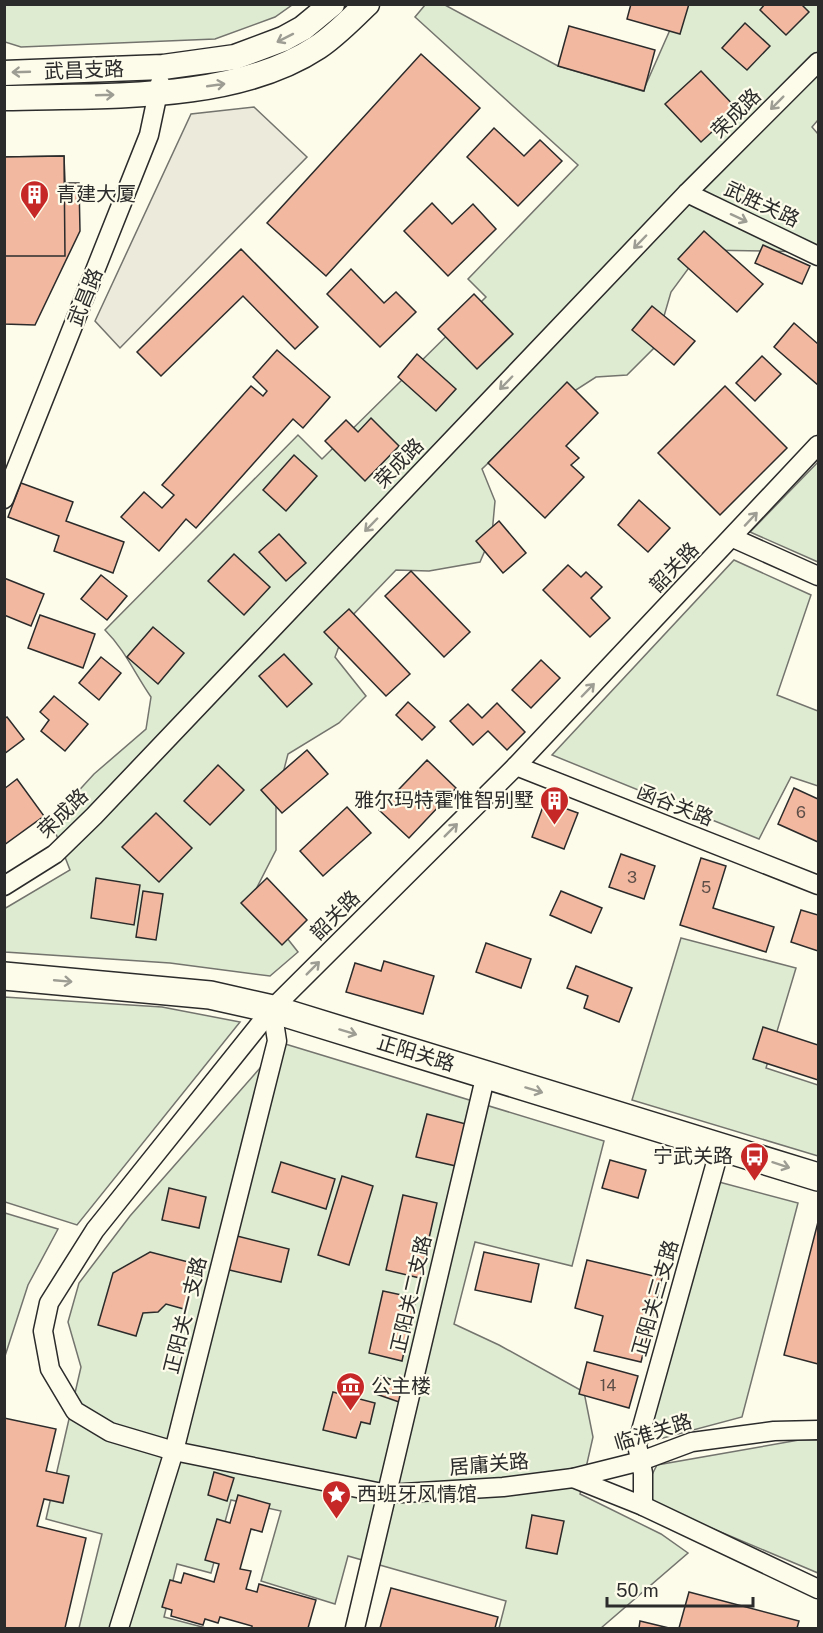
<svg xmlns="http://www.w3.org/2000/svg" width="823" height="1633" viewBox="0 0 823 1633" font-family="'Public Sans','Noto Sans SC',sans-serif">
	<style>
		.green { fill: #deebd1; stroke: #74746e; stroke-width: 1.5 }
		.parking { fill: #eceadb; stroke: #74746e; stroke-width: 1.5 }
		.building { fill: #f2b8a0; stroke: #2b2b2b; stroke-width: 1.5 }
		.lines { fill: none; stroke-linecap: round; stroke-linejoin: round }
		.street-casing { stroke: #2b2b2b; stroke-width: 21 }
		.secondary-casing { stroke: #2b2b2b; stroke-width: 27 }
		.primary-casing { stroke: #2b2b2b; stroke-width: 30 }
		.street { stroke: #fdfbea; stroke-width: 18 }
		.secondary { stroke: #fdfbea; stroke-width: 24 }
		.primary { stroke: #fdfbea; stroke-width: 27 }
		.oneway { stroke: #9e9d94 }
		.labels { text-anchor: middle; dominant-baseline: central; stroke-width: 4.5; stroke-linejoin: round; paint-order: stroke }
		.number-label { font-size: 16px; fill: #5d4e48 }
		.street-label { font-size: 20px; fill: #2b2b2b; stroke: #fdfbea }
		.poi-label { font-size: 20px; fill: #2b2b2b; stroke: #fdfbea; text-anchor: start }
	</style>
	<rect width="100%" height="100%" fill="#fdfbea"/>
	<g class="green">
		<polygon points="4,5 5,4 292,5 275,17 215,39 21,47 5,42"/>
		<path d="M425 5H445L558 66 643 91 681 5H818V120L812 127 818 134V252L702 250 671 292 655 347 627 375 596 377 540 413 482 469 495 501 492 534 480 562 429 571 396 570 349 619 335 657 366 696 339 723 288 754 276 800V850L253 895 298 952 270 976 170 963 5 952 4 909 70 870 51 821 94 774 146 729 151 697C135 674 125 650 105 630L298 435 322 459 486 297 468 279 578 165 415 17Z"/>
		<polygon points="818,462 818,562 750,532"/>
		<polygon points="734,560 811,595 777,695 818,711 818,786 791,777 759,839 552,755"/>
		<polygon points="681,938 796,968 766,1068 818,1085 818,1156 632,1100"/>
		<polygon points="4,997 162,1007 240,1022 77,1225 5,1202"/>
		<polygon points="282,1043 604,1141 572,1266 475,1242 454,1324 499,1345 584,1392 593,1437 580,1494 661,1534 688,1553 601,1628 499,1628 506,1601 348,1556 335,1604 261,1581 281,1511 231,1500 211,1573 177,1564 164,1617 206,1628 79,1628 102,1534 46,1519 81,1367 68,1322 79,1283 130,1216"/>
		<polygon points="704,1178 798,1203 742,1417 637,1445"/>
		<polygon points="5,1213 58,1229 28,1285 5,1356"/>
		<polygon points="799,1440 818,1440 818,1573 640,1498 657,1465"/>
	</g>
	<polygon class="parking" points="254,107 307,157 120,348 95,321 191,114"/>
	<g class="building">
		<polygon points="631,4 689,4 680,34 627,19"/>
		<polygon points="765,4 801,4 809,12 786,35 760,10"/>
		<polygon points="745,23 770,46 747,70 722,48"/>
		<polygon points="569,26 655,50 644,91 558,66"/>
		<polygon points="421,54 480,108 326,276 267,223"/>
		<polygon points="701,71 737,109 701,142 665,104"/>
		<polygon points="494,128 524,156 540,140 562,161 518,206 467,157"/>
		<polygon points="64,156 65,183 79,183 80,231 35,325 4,324 4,157"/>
		<polygon points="64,156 65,256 4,256 4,157"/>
		<polygon points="432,203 452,224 473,204 496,229 448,276 404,231"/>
		<polygon points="704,231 763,284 737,312 678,259"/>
		<polygon points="763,245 810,266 802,284 755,263"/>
		<polygon points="241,249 318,327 295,349 243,296 161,376 137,352"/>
		<polygon points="351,269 384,303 396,292 416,312 380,347 327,294"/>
		<polygon points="474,294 513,334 477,369 438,329"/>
		<polygon points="652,306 695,341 674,365 632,330"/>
		<polygon points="794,323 818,344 818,385 774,347"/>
		<polygon points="277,350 330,397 303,428 293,419 196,528 186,519 159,551 121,517 144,492 162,508 174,495 162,485 251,386 263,396 267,391 253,377"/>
		<polygon points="417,354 456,389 436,411 398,377"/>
		<polygon points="762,356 781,374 755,401 736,383"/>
		<polygon points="567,382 598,413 566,446 579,458 571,465 584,477 545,518 488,463"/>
		<polygon points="725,386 787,448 720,515 658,453"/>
		<polygon points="371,418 399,446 365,481 325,441 346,420 358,432"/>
		<polygon points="294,455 317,476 286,511 263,490"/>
		<polygon points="21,483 73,502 66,521 124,542 113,573 54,551 59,536 8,517"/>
		<polygon points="639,500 670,528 648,552 618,525"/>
		<polygon points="499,521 526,553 503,573 476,541"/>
		<polygon points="279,534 306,563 286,581 259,552"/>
		<polygon points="234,554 270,587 244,615 208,581"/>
		<polygon points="568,565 581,577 586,572 602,587 591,598 610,618 590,637 543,590"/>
		<polygon points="411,571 470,632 444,657 385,596"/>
		<polygon points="101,575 127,596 107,620 81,599"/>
		<polygon points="4,578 44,594 31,626 4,615"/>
		<polygon points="349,609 410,674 386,696 324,632"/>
		<polygon points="40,615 95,634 83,668 28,648"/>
		<polygon points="153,627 184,653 158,684 127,657"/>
		<polygon points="284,654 312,684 287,707 259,676"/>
		<polygon points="101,657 121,673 99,700 79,683"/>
		<polygon points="541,660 560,678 531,708 512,690"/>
		<polygon points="54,696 88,724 65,751 41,731 49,720 40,712"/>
		<polygon points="408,702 435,727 422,740 396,715"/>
		<polygon points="497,703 525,732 507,750 488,731 473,745 450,721 468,704 482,718"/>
		<polygon points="7,717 24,739 4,754 4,719"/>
		<polygon points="307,750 328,774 282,813 261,790"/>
		<polygon points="427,760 456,788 409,838 379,810"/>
		<polygon points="218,765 244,790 210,825 184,801"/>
		<polygon points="17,779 44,816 4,845 4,789"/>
		<polygon points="794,788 818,799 818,842 778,824"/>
		<polygon points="545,801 578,813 564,849 532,837"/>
		<polygon points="347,807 371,833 323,876 300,851"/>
		<polygon points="156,813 192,848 159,882 122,847"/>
		<polygon points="621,854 655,866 644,899 609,887"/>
		<polygon points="701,858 726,866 713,908 774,927 766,952 680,925"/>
		<polygon points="96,878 140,885 134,925 91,918"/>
		<polygon points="267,878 307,920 282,945 241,903"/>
		<polygon points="143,891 163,894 156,940 136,937"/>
		<polygon points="561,891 602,908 591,933 550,915"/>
		<polygon points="801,910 818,915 818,951 791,942"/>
		<polygon points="486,943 531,959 521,988 476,972"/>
		<polygon points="384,961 434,976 423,1014 346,992 355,963 381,971"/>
		<polygon points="576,966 632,988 619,1022 584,1008 588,996 567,988"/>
		<polygon points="763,1027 818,1045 818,1080 753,1059"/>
		<polygon points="427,1114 466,1124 456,1166 416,1157"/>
		<polygon points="610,1160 646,1170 638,1198 602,1188"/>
		<polygon points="281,1162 335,1179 326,1209 272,1192"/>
		<polygon points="342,1176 373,1186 349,1265 318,1255"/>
		<polygon points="169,1188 206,1197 199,1228 162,1220"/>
		<polygon points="403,1195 437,1203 420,1278 386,1270"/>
		<polygon points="818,1222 818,1364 784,1355"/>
		<polygon points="233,1235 289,1249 281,1282 225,1269"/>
		<polygon points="150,1252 196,1264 184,1309 166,1304 158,1312 143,1313 136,1336 98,1325 113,1273"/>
		<polygon points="484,1252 539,1264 531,1302 475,1290"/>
		<polygon points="587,1260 662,1278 641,1362 594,1351 603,1316 575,1308"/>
		<polygon points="383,1291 416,1298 402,1361 369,1353"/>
		<polygon points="587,1362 638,1376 629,1408 579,1394"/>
		<polygon points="381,1376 408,1385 402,1403 376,1394"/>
		<polygon points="333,1392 375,1403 370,1424 361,1422 356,1438 323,1430"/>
		<polygon points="4,1418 56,1429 46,1471 69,1476 63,1503 44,1499 37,1526 86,1538 65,1628 4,1628"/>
		<polygon points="214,1472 234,1478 227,1501 208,1495"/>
		<polygon points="238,1495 270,1504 262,1532 251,1529 240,1569 251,1571 246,1589 257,1592 259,1584 316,1600 308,1628 252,1628 252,1626 220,1617 218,1623 205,1619 203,1625 171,1616 172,1610 162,1607 170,1580 181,1583 184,1573 214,1582 219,1564 205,1560 217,1519 230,1523"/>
		<polygon points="532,1515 564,1521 557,1554 526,1548"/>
		<polygon points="391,1588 498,1617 495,1628 380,1628"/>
		<polygon points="689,1592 799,1621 797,1628 679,1628"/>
		<polygon points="640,1621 669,1628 639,1628"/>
	</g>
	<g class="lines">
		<defs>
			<g id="street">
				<polyline points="687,193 818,256"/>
				<polyline points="818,445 516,766 272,1009 95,1230 49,1303 43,1331 50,1369 75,1411 110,1432 174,1451 387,1494 503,1487 573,1478 641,1461 692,1442 774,1431 818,1430"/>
				<polyline points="4,499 149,135 160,83"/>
				<polyline points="733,538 818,576"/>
				<polyline points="516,766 818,885"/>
				<polyline points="4,886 55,854 94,816 687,193 818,62"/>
				<polyline points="573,1478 643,1506 818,1589"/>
				<polyline points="643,1506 643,1473 637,1445 720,1148"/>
				<polyline points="119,1628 174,1451 277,1041 272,1009"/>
				<polyline points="355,1628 486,1074"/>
			</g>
			<g id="secondary">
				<polyline points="4,73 163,67 235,57 283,39 303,28 332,4"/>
				<path d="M4 98C103 95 233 103 318 47 336 35 351 19 367 4"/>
			</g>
			<polyline id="primary" points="4,976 210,995 272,1009 818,1177"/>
		</defs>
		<use href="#street" class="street-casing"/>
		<use href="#secondary" class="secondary-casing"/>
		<use href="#primary" class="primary-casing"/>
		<use href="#street" class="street"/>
		<use href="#secondary" class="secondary"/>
		<use href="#primary" class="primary"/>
	</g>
	<defs><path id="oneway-shaft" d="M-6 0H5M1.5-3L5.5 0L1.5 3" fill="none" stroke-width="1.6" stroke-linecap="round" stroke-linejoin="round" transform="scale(1.5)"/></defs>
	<g class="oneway">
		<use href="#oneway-shaft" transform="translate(285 38) rotate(153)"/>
		<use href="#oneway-shaft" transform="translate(21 72) rotate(178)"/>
		<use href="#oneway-shaft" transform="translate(216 85) rotate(-8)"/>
		<use href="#oneway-shaft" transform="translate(105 95) rotate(-2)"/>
		<use href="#oneway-shaft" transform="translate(777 103) rotate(135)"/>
		<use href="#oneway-shaft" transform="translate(739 218) rotate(25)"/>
		<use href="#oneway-shaft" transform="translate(640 242) rotate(134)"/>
		<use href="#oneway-shaft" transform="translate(506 383) rotate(134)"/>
		<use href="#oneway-shaft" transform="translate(751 519) rotate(-47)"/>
		<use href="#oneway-shaft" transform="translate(371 525) rotate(134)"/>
		<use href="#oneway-shaft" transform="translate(588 690) rotate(-46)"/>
		<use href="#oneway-shaft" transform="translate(451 830) rotate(-45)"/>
		<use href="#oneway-shaft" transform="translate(313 968) rotate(-45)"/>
		<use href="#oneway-shaft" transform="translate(63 981) rotate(5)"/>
		<use href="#oneway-shaft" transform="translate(348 1032) rotate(17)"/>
		<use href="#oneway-shaft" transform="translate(534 1090) rotate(17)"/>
		<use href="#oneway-shaft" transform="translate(781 1165) rotate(18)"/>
	</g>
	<defs>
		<symbol id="building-pin" viewBox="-11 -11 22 30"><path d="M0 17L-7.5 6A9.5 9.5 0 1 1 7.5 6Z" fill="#c62828" stroke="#fdfbea"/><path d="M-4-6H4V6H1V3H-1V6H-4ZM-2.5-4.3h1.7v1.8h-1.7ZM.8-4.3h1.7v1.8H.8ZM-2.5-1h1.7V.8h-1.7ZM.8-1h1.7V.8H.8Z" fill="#fff"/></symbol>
		<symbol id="bus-pin" viewBox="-11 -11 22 30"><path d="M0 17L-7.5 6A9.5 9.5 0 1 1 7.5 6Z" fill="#c62828" stroke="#fdfbea"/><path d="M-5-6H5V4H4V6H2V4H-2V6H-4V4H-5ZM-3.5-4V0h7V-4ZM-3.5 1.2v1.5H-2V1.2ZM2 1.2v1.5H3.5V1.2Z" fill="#fff"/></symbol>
		<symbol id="museum-pin" viewBox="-11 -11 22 30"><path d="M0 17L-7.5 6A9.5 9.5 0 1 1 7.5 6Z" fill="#c62828" stroke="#fdfbea"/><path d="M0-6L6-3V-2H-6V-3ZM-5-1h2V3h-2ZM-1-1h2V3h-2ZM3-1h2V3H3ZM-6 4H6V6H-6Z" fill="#fff"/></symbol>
		<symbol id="sight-pin" viewBox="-11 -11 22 30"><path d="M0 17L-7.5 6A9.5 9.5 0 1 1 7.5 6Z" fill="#c62828" stroke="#fdfbea"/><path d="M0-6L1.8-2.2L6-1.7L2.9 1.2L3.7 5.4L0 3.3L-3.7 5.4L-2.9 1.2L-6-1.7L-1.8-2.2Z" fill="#fff"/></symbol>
	</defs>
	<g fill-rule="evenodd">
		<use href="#building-pin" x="18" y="178" width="33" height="45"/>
		<use href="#building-pin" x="538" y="784" width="33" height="45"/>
		<use href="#bus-pin" x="738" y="1140" width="33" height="45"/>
		<use href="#museum-pin" x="334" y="1370" width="33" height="45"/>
		<use href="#sight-pin" x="320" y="1478" width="33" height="45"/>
	</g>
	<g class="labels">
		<g class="number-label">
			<text x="801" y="812">6</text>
			<text x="632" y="877">3</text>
			<text x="706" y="887">5</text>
			<text x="608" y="1385">14</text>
		</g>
		<g class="street-label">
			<text transform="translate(84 70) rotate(-2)">武昌支路</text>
			<text transform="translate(736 113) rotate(-45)">荣成路</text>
			<text transform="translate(762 204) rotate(25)">武胜关路</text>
			<text transform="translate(85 297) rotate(-68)">武昌路</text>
			<text transform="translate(399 463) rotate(-46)">荣成路</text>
			<text transform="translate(674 567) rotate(-46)">韶关路</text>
			<text transform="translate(675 805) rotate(21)">函谷关路</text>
			<text transform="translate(63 813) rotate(-44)">荣成路</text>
			<text transform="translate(335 915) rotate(-45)">韶关路</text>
			<text transform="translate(416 1053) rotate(17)">正阳关路</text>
			<text transform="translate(411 1294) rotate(-77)">正阳关二支路</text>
			<text transform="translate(655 1298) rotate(-74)">正阳关三支路</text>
			<text transform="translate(185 1315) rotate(-76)">正阳关一支路</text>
			<text transform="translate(653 1432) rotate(-17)">临淮关路</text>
			<text transform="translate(489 1464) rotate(-5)">居庸关路</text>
		</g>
		<g class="poi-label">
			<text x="56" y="194">青建大厦</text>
			<text x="534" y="800" text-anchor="end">雅尔玛特霍惟智别墅</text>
			<text x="733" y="1156" text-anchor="end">宁武关路</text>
			<text x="371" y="1386">公主楼</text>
			<text x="357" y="1494">西班牙风情馆</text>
		</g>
	</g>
	<rect width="823" height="1633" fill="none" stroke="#2b2b2b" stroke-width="12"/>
	<path d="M607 1597v9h146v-9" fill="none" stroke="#2b2b2b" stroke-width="3"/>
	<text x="616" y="1597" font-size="18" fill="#2b2b2b" stroke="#fdfbea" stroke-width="4.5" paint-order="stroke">50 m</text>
</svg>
